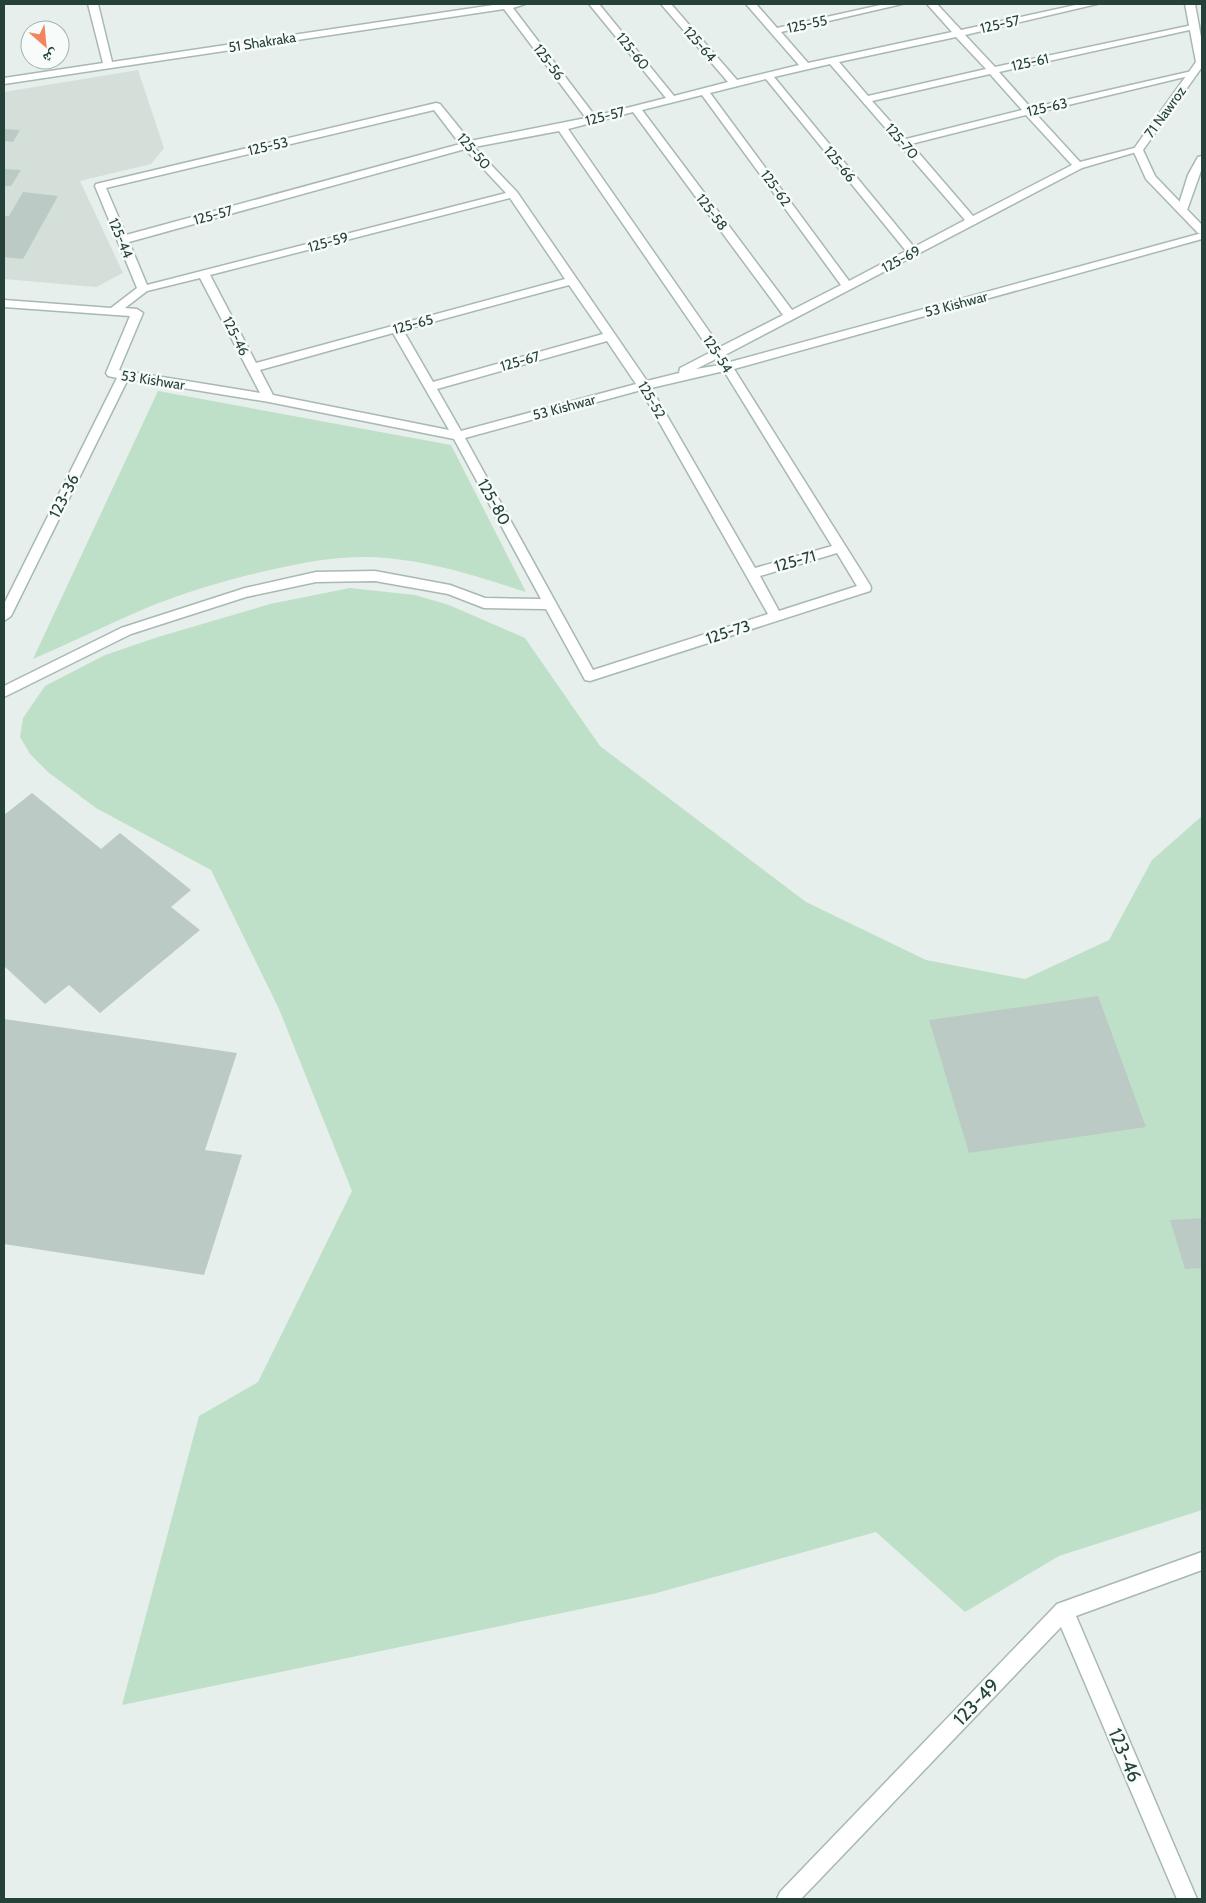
<svg xmlns="http://www.w3.org/2000/svg" width="1206" height="1903" viewBox="0 0 1206 1903" font-family="Cabin,'Noto Naskh Arabic',sans-serif">
	<style>
		.built { fill: #d4dfda }
		.green { fill: #bfe0c8 }
		.building { fill: #bbcac4 }
		.lines { fill: none; stroke-linecap: round; stroke-linejoin: round }
		.minor-casing { stroke: #a8b8b2; stroke-width: 3 }
		.tertiary-casing { stroke: #a8b8b2; stroke-width: 3 }
		.minor { fill: #fff; fill-rule: evenodd }
		.tertiary { fill: #fff; fill-rule: evenodd }
		.labels { text-anchor: middle; dominant-baseline: central; stroke-width: 5; stroke-linejoin: round; paint-order: stroke }
		.far-street-label { font-size: 14px; fill: #24423a; stroke: #f7fbf9 }
		.street-label { font-size: 16px; fill: #24423a; stroke: #f7fbf9 }
		.near-street-label { font-size: 19px; fill: #24423a; stroke: #f7fbf9 }
	</style>
	<rect width="100%" height="100%" fill="#e6efeb"/>
	<polygon class="built" points="138,70 164,148 151,164 80,181 123,273 96,287 4,279 4,92"/>
	<g class="green">
		<path d="M158 391 451 445 526 592C477 576 424 559 371 557 337 556 304 562 270 570 230 579 189 591 151 606 111 623 72 642 33 659Z"/>
		<polygon points="350,588 415,595 449,605 525,638 600,746 806,902 926,960 1025,979 1109,940 1152,860 1202,816 1202,1510 1059,1556 965,1612 876,1532 653,1594 122,1705 199,1416 258,1382 352,1191 279,1009 211,870 96,808 48,772 30,754 20,737 23,718 45,686 105,655 158,637 270,604"/>
	</g>
	<g class="building">
		<polygon points="4,129 20,130 13,142 4,141"/>
		<polygon points="4,169 21,170 11,186 4,186"/>
		<polygon points="23,192 58,196 23,259 4,257 4,216 9,216"/>
		<polygon points="32,793 101,849 120,833 191,890 171,907 200,930 100,1013 69,985 45,1004 4,966 4,815"/>
		<polygon points="1098,996 1146,1127 969,1153 929,1020"/>
		<polygon points="4,1019 237,1053 205,1150 242,1155 204,1275 4,1244"/>
		<polygon points="1202,1218 1202,1268 1185,1269 1170,1220"/>
	</g>
	<g class="lines">
		<defs>
			<g id="minor">
				<path d="M88 4H98L112 62 500 4H525L513 8 595 116 666 98 589 4H599L674 96 728 82 661 4H671L737 80 799 65 746 4H756L777 28 885 4H902L781 32 808 63 952 32 927 4H937L961 30 1080 4H1097L965 35 995 67 1197 24 1199 26 1194 29 999 72 1031 108 1192 71 1197 74 1035 113 1080 162 1138 147 1143 150 1082 168 725 355 730 362 1202 233V239L734 369 870 585 871 588 870 591 590 681 585 680 546 609 484 608 448 594 375 581 316 582 246 597 131 634 4 697V686L121 628 245 588 316 572 375 571 450 585 485 598 541 599 454 439 269 402 128 379 11 616 4 621V604L117 378 108 376 106 373 130 316 4 307V300L111 308 137 288 95 186 96 184 436 103 440 104 470 141 586 118 504 9 4 84V78L103 63ZM956 37 986 69 868 96 839 62ZM830 64 965 220 914 247 774 77ZM990 74 1022 110 906 139 872 101ZM766 79 906 251 849 281 710 93ZM702 95 841 285 792 310 642 110ZM434 110 460 144 126 235 106 188ZM633 112 783 315 720 347 568 129ZM1026 115 1072 165 973 216 911 144ZM559 131 711 352 680 368 679 373 647 381 517 192 474 147ZM465 149 506 193 147 285 129 242ZM510 198 565 279 256 363 210 275ZM200 278 260 393 119 370 143 313 137 309 125 308 147 291ZM569 285 603 334 433 382 403 330ZM393 333 449 430 273 395 260 370ZM607 341 636 384 461 431 437 389ZM716 359 720 365 696 369ZM724 371 832 546 755 568 651 388ZM641 390 768 614 593 670 465 438ZM837 553 857 586 779 611 760 576Z"/>
				<polygon points="1202,156 1202,168 1187,210 1182,213 1178,212 1177,210 1188,175 1198,157"/>
				<polygon points="1202,1552 1202,1570 1076,1616 1197,1899 1177,1899 1061,1627 801,1899 777,1899 780,1892 1057,1604"/>
			</g>
			<polygon id="tertiary" points="1185,4 1195,4 1202,43 1202,67 1143,150 1155,176 1202,225 1202,234 1198,233 1146,179 1133,150 1196,62"/>
		</defs>
		<use href="#minor" class="minor-casing"/>
		<use href="#tertiary" class="tertiary-casing"/>
		<use href="#minor" class="minor"/>
		<use href="#tertiary" class="tertiary"/>
	</g>
	<g class="labels">
		<g class="far-street-label">
			<text transform="translate(807 24) rotate(-12)">125-55</text>
			<text transform="translate(1000 24) rotate(-13)">125-57</text>
			<text transform="translate(262 42) rotate(-9)">51 Shakraka</text>
			<text transform="translate(700 44) rotate(49)">125-64</text>
			<text transform="translate(633 51) rotate(51)">125-60</text>
			<text transform="translate(549 62) rotate(53)">125-56</text>
			<text transform="translate(1030 62) rotate(-13)">125-61</text>
			<text transform="translate(1047 107) rotate(-13)">125-63</text>
			<text transform="translate(1165 112) rotate(-54)">71 Nawroz</text>
			<text transform="translate(605 116) rotate(-14)">125-57</text>
			<text transform="translate(902 141) rotate(49)">125-70</text>
			<text transform="translate(268 146) rotate(-13)">125-53</text>
			<text transform="translate(474 151) rotate(49)">125-50</text>
			<text transform="translate(840 164) rotate(51)">125-66</text>
			<text transform="translate(776 188) rotate(54)">125-62</text>
			<text transform="translate(712 212) rotate(53)">125-58</text>
			<text transform="translate(213 215) rotate(-15)">125-57</text>
			<text transform="translate(121 238) rotate(67)">125-44</text>
			<text transform="translate(328 242) rotate(-15)">125-59</text>
			<text transform="translate(901 259) rotate(-28)">125-69</text>
			<text transform="translate(956 304) rotate(-15)">53 Kishwar</text>
			<text transform="translate(413 324) rotate(-15)">125-65</text>
			<text transform="translate(236 336) rotate(63)">125-46</text>
			<text transform="translate(718 354) rotate(57)">125-54</text>
			<text transform="translate(520 361) rotate(-16)">125-67</text>
			<text transform="translate(153 380) rotate(9)">53 Kishwar</text>
			<text transform="translate(652 400) rotate(60)">125-52</text>
			<text transform="translate(564 407) rotate(-15)">53 Kishwar</text>
		</g>
		<g class="street-label">
			<text transform="translate(64 496) rotate(-63)">123-36</text>
			<text transform="translate(494 502) rotate(61)">125-80</text>
			<text transform="translate(795 561) rotate(-16)">125-71</text>
			<text transform="translate(728 632) rotate(-18)">125-73</text>
		</g>
		<g class="near-street-label">
			<text transform="translate(976 1702) rotate(-46)">123-49</text>
			<text transform="translate(1125 1755) rotate(67)">123-46</text>
		</g>
	</g>
	<rect width="1206" height="1903" fill="none" stroke="#24423a" stroke-width="10"/>
	<g transform="translate(45 45) rotate(153)"><circle r="24" fill="#f7fbf9" stroke="#a3b1ad"/>
	<path d="M0-4L9 19L0 12L-9 19Z" fill="#f4845f"/>
	<text y="-8" font-size="14" font-weight="bold" text-anchor="middle" fill="#24423a">ش</text>
	</g>
</svg>
